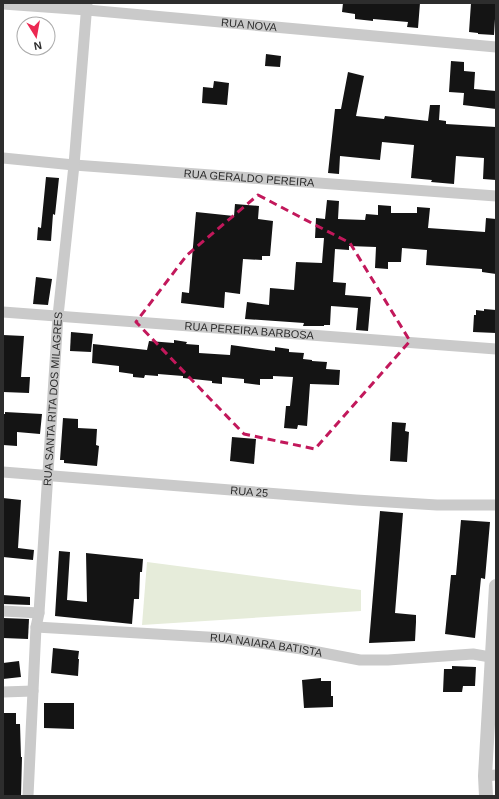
<svg xmlns="http://www.w3.org/2000/svg" width="499" height="799" viewBox="0 0 499 799" font-family="Arial,sans-serif">
	<style>
		.green { fill: #e6ecda }
		.building { fill: #141414 }
		.lines { fill: none; stroke-linecap: round; stroke-linejoin: round }
		.minor { stroke: #cacaca; stroke-width: 11 }
		.tertiary { stroke: #cacaca; stroke-width: 14 }
		.marked { fill: none; stroke: #c2185b; stroke-width: 3; stroke-dasharray: 8 5; stroke-linejoin: round }
		.labels { text-anchor: middle; dominant-baseline: central; stroke-width: 4; stroke-linejoin: round; paint-order: stroke }
		.street-label { font-size: 11px; fill: #2d2d2d; stroke: #fff }
	</style>
	<rect width="100%" height="100%" fill="#fff"/>
	<polygon class="green" points="147,562 361,590 361,611 142,625"/>
	<g class="building">
		<polygon points="343,3 420,3 418,28 407,27 408,22 373,19 373,21 355,19 355,14 342,12"/>
		<polygon points="471,3 496,3 494,35 478,34 478,33 469,32"/>
		<polygon points="266,54 281,56 280,67 265,66"/>
		<polygon points="451,61 464,62 464,71 475,72 474,89 496,91 496,109 463,105 464,93 449,92"/>
		<polygon points="348,72 364,76 356,116 384,119 385,116 428,121 430,105 440,105 439,120 446,121 446,124 496,127 496,180 483,179 484,158 456,156 454,184 431,182 432,180 411,178 414,145 382,142 380,160 340,156 339,174 328,173 335,109 341,109"/>
		<polygon points="214,81 229,83 227,105 202,103 203,87 213,88"/>
		<polygon points="46,177 59,178 55,215 53,214 51,241 37,240 38,227 41,228"/>
		<polygon points="327,200 339,201 338,219 365,220 366,214 378,215 378,205 391,206 391,213 417,213 417,207 430,208 428,228 485,232 486,218 496,219 496,274 482,272 482,269 426,265 427,250 402,248 401,262 388,262 388,269 375,268 376,247 349,246 349,250 335,249 333,282 346,283 345,295 371,297 368,331 356,330 358,308 331,306 330,325 324,325 324,326 303,326 304,323 245,319 247,302 269,305 270,288 294,290 296,262 322,263 324,238 315,238 316,218 325,219"/>
		<polygon points="235,204 259,206 258,219 273,221 270,256 262,256 262,260 243,259 240,294 225,292 224,308 181,303 182,292 189,293 196,212 234,216"/>
		<polygon points="36,277 52,279 48,305 33,304"/>
		<polygon points="484,309 496,310 496,333 473,332 474,315 476,315 476,310 484,311"/>
		<polygon points="71,332 93,334 91,352 70,351"/>
		<polygon points="3,335 24,336 21,377 30,377 29,393 3,392"/>
		<polygon points="174,340 187,342 186,344 199,345 199,353 230,355 231,345 275,351 275,347 289,349 289,352 304,353 303,359 312,360 312,361 327,362 326,369 340,370 339,385 310,384 307,426 298,425 297,429 284,428 286,406 290,406 293,377 273,376 273,379 260,379 260,385 244,383 244,379 222,377 222,384 212,383 212,381 183,378 183,376 158,374 158,376 145,375 144,378 133,377 133,374 119,372 119,366 92,363 93,344 147,350 149,341 174,343"/>
		<polygon points="5,412 42,414 40,434 17,432 17,446 3,445 3,414 5,414"/>
		<polygon points="63,418 78,419 78,428 97,429 96,445 99,446 97,466 64,463 64,460 60,460"/>
		<polygon points="392,422 406,423 405,431 409,432 407,462 390,461"/>
		<polygon points="232,437 256,439 254,464 230,461"/>
		<polygon points="3,498 21,500 18,548 34,550 33,560 3,557"/>
		<polygon points="380,511 403,513 395,613 416,615 416,622 415,641 369,643"/>
		<polygon points="461,520 490,522 485,579 481,578 475,638 445,634 451,575 456,575"/>
		<polygon points="59,551 70,552 67,600 87,602 86,553 143,559 142,572 140,572 139,599 134,599 132,624 55,616"/>
		<polygon points="3,595 30,597 30,605 3,604"/>
		<polygon points="3,618 29,619 28,639 3,638"/>
		<polygon points="53,648 79,651 78,659 79,659 78,676 51,673"/>
		<polygon points="19,661 21,677 3,679 3,663"/>
		<polygon points="452,666 476,667 475,686 463,686 462,692 443,692 444,669 452,669"/>
		<polygon points="321,678 321,681 331,681 331,696 333,696 333,707 304,708 302,680"/>
		<polygon points="44,703 74,703 74,729 44,728"/>
		<polygon points="3,713 16,713 16,724 20,724 21,757 22,757 21,796 3,796"/>
	</g>
	<g class="lines">
		<g class="minor">
			<path id="s1" d="M3 4 87 10 496 47"/>
			<path id="s2" d="M3 158 74 165 496 196"/>
			<path id="s3" d="M3 312 496 349"/>
			<path id="s4" d="M3 472 356 500 437 505H496"/>
			<polyline points="3,611 39,613"/>
			<path id="s5" d="M36 627 224 638 302 649 360 660H388L473 654 496 658"/>
			<polyline points="3,692 33,691"/>
			<polyline points="485,776 496,775"/>
			<path id="s6" d="M28 796 33 691 36 627 39 613 58 316 74 165 87 3"/>
		</g>
		<polyline class="tertiary" points="486,796 485,776 496,586"/>
	</g>
	<path class="marked" d="M258 195 350 243 410 341 315 449 244 434 136 322 187 255Z"/>
	<g class="labels">
		<g class="street-label">
			<text stroke="none"><textPath href="#s1" startOffset="247">RUA NOVA</textPath></text>
			<text stroke="none"><textPath href="#s2" startOffset="247">RUA GERALDO PEREIRA</textPath></text>
			<text stroke="none"><textPath href="#s3" startOffset="247">RUA PEREIRA BARBOSA</textPath></text>
			<text stroke="none"><textPath href="#s6" startOffset="398">RUA SANTA RITA DOS MILAGRES</textPath></text>
			<text stroke="none"><textPath href="#s4" startOffset="247">RUA 25</textPath></text>
			<text stroke="none"><textPath href="#s5" startOffset="231">RUA NAIARA BATISTA</textPath></text>
		</g>
	</g>
	<rect width="499" height="799" fill="none" stroke="#2d2d2d" stroke-width="8"/>
	<g transform="translate(36 36) rotate(169)"><circle r="19" fill="#ffffff" stroke="#ababab"/>
	<path d="M0-3L7 15L0 10L-7 15Z" fill="#ec2852"/>
	<text y="-6" font-size="11" font-weight="bold" text-anchor="middle" fill="#2d2d2d">N</text>
	</g>
</svg>
